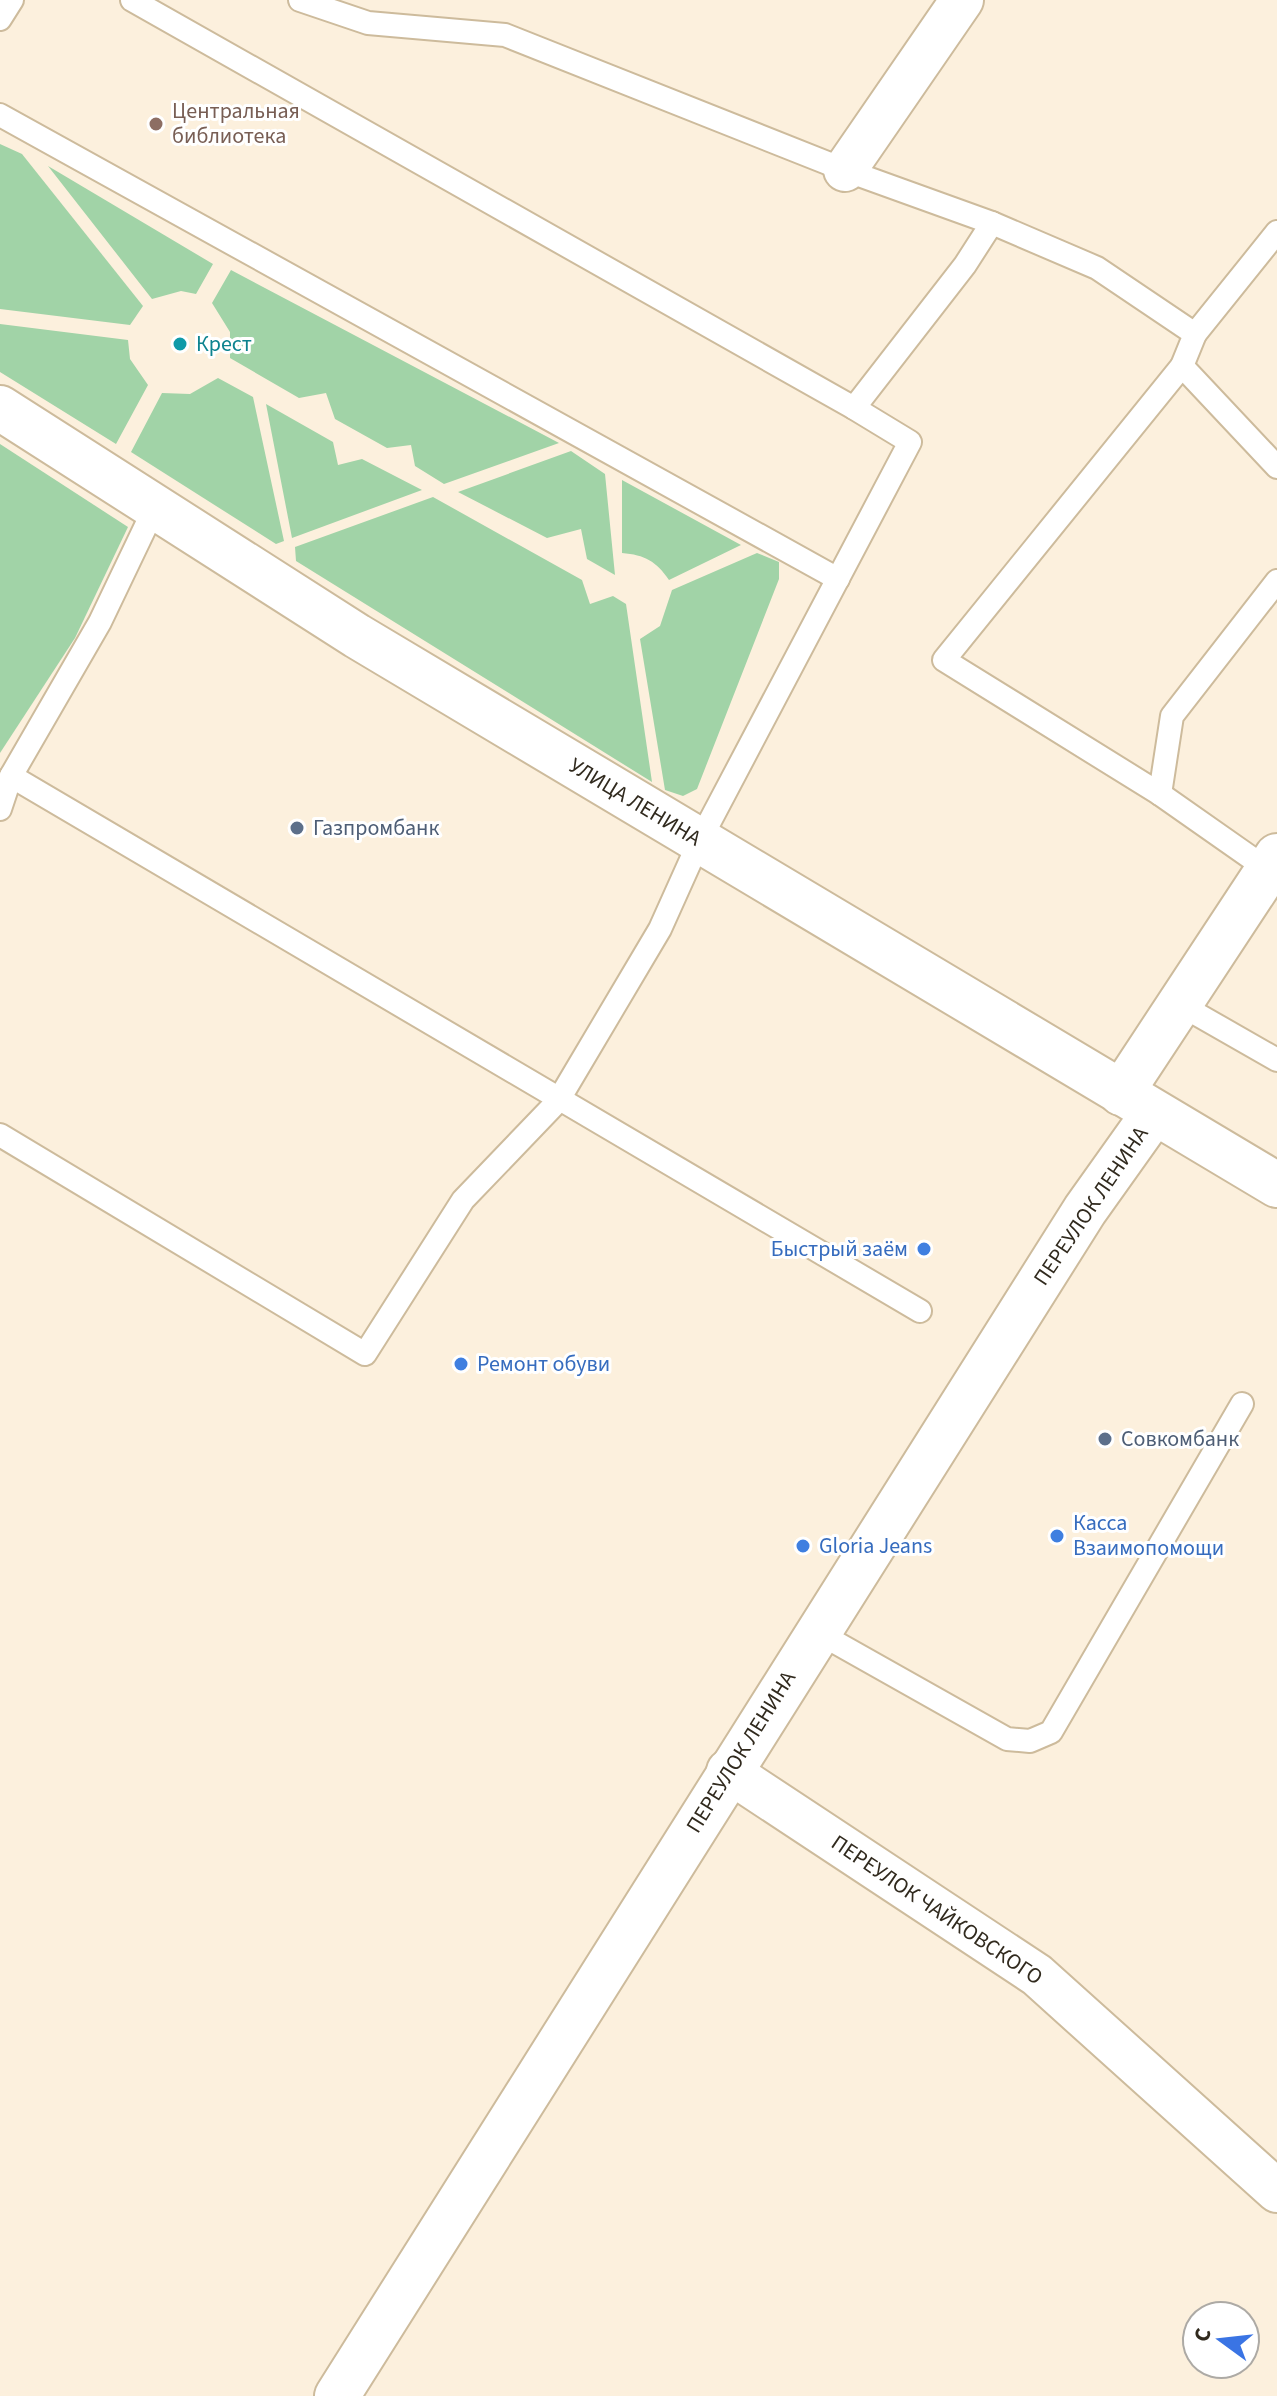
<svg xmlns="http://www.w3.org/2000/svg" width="1277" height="2396" viewBox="0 0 1277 2396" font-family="'Source Sans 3',sans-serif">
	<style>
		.green { fill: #a1d3a7 }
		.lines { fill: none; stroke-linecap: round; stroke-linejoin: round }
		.lane-casing { stroke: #cdbb9c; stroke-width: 26 }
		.street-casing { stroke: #cdbb9c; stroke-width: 46 }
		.secondary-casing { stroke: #cdbb9c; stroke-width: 48 }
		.lane { stroke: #fff; stroke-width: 22 }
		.street { stroke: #fff; stroke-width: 42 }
		.secondary { stroke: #fff; stroke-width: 44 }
		.education-dot { fill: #8d6e63; stroke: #fff; stroke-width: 3 }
		.culture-dot { fill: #0f9aa8; stroke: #fff; stroke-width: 3 }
		.service-dot { fill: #5c6f8a; stroke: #fff; stroke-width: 3 }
		.shop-dot { fill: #3f7fe0; stroke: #fff; stroke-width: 3 }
		.labels { text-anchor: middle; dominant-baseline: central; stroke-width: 6; stroke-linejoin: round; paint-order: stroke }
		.education-label { font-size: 22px; fill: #785e54; stroke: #fff; text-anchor: start }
		.culture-label { font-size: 22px; fill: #0d838f; stroke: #fff; text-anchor: start }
		.street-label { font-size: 22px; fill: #312a1e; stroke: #fff }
		.service-label { font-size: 22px; fill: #4e5e75; stroke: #fff; text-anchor: start }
		.shop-label { font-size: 22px; fill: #366cbe; stroke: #fff; text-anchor: start }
	</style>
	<rect width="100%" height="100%" fill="#fcf0dd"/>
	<g class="green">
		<polygon points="0,144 22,154 143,306 130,325 0,309"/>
		<polygon points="48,166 213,264 196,294 181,291 152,299"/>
		<polygon points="231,270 559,443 444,484 415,466 411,445 387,448 335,419 326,393 299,398 230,358 230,332 212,303"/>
		<polygon points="0,324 128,340 130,359 148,385 116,444 0,372"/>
		<polygon points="218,378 253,397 284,541 276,544 131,452 162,393 190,394"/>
		<polygon points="266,404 333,442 338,465 362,459 422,490 292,538"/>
		<polygon points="0,444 128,527 75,638 0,753"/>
		<polygon points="571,451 605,474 615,575 587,559 581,529 547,538 458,492"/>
		<path d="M622 480 741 545 669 580C656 561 645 555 622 553Z"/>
		<polygon points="433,497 582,580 590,604 613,596 626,604 652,782 296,561 295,547"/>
		<polygon points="757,553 779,562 779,579 697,789 683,796 665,790 640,639 660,626 672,590"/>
	</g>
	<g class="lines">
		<defs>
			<g id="lane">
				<polyline points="132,0 854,408 965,265 992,223"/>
				<polyline points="300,0 368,23 505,35 845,170 992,223 1097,268 1195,334 1182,366 1277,467"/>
				<polyline points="0,19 12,0"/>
				<polyline points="0,115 838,579"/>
				<polyline points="1195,334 1277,232"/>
				<polyline points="1182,366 944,660 1160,794 1267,869"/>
				<polyline points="11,776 920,1311"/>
				<polyline points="1160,794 1172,716 1277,581"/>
				<polyline points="0,809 11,776 100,622 155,507"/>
				<polyline points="1179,1004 1277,1060"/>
				<polyline points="0,1135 365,1354 463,1200 558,1101 660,929 700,840 910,442 854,408"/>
				<polyline points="817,1632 1007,1739 1030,1741 1051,1732 1242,1404"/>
			</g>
			<g id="street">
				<polyline points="845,170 962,0"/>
				<polyline points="728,1771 1037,1975 1277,2191"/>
			</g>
			<g id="secondary">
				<polyline points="0,408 357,636 1277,1185"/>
				<polyline points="1121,1093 1277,856"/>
				<polyline points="337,2396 1085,1210 1154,1113"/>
			</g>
		</defs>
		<use href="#lane" class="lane-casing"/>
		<use href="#street" class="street-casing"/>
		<use href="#secondary" class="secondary-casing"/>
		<use href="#lane" class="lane"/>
		<use href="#street" class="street"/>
		<use href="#secondary" class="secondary"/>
	</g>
	<circle class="education-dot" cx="156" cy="124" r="8"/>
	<circle class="culture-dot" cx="180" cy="344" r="8"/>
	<g class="service-dot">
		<circle cx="297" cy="828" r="8"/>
		<circle cx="1105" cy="1439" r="8"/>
	</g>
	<g class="shop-dot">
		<circle cx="924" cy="1249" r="8"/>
		<circle cx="461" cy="1364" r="8"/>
		<circle cx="1057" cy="1536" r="8"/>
		<circle cx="803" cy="1546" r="8"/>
	</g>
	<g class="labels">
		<g class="education-label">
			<text x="172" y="111">Центральная<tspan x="172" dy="25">библиотека</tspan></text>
		</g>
		<g class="culture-label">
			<text x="196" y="344">Крест</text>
		</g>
		<g class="street-label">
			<text transform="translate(635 802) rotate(31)">УЛИЦА ЛЕНИНА</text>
			<text transform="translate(1091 1206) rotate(-56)">ПЕРЕУЛОК ЛЕНИНА</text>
			<text transform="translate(741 1752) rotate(-58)">ПЕРЕУЛОК ЛЕНИНА</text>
			<text transform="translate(937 1910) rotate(34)">ПЕРЕУЛОК ЧАЙКОВСКОГО</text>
		</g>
		<g class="service-label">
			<text x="313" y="828">Газпромбанк</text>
			<text x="1121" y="1439">Совкомбанк</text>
		</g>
		<g class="shop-label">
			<text x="908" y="1249" text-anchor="end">Быстрый заём</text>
			<text x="477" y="1364">Ремонт обуви</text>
			<text x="1073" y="1523">Касса<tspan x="1073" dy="25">Взаимопомощи</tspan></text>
			<text x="819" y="1546">Gloria Jeans</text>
		</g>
	</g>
	<g transform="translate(1221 2340) rotate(285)"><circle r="38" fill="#ffffff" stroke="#adaaa5" stroke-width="2"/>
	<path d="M0-6L14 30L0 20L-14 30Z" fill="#3a74e4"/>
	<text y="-12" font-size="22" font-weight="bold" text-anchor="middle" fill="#312a1e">С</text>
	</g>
</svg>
